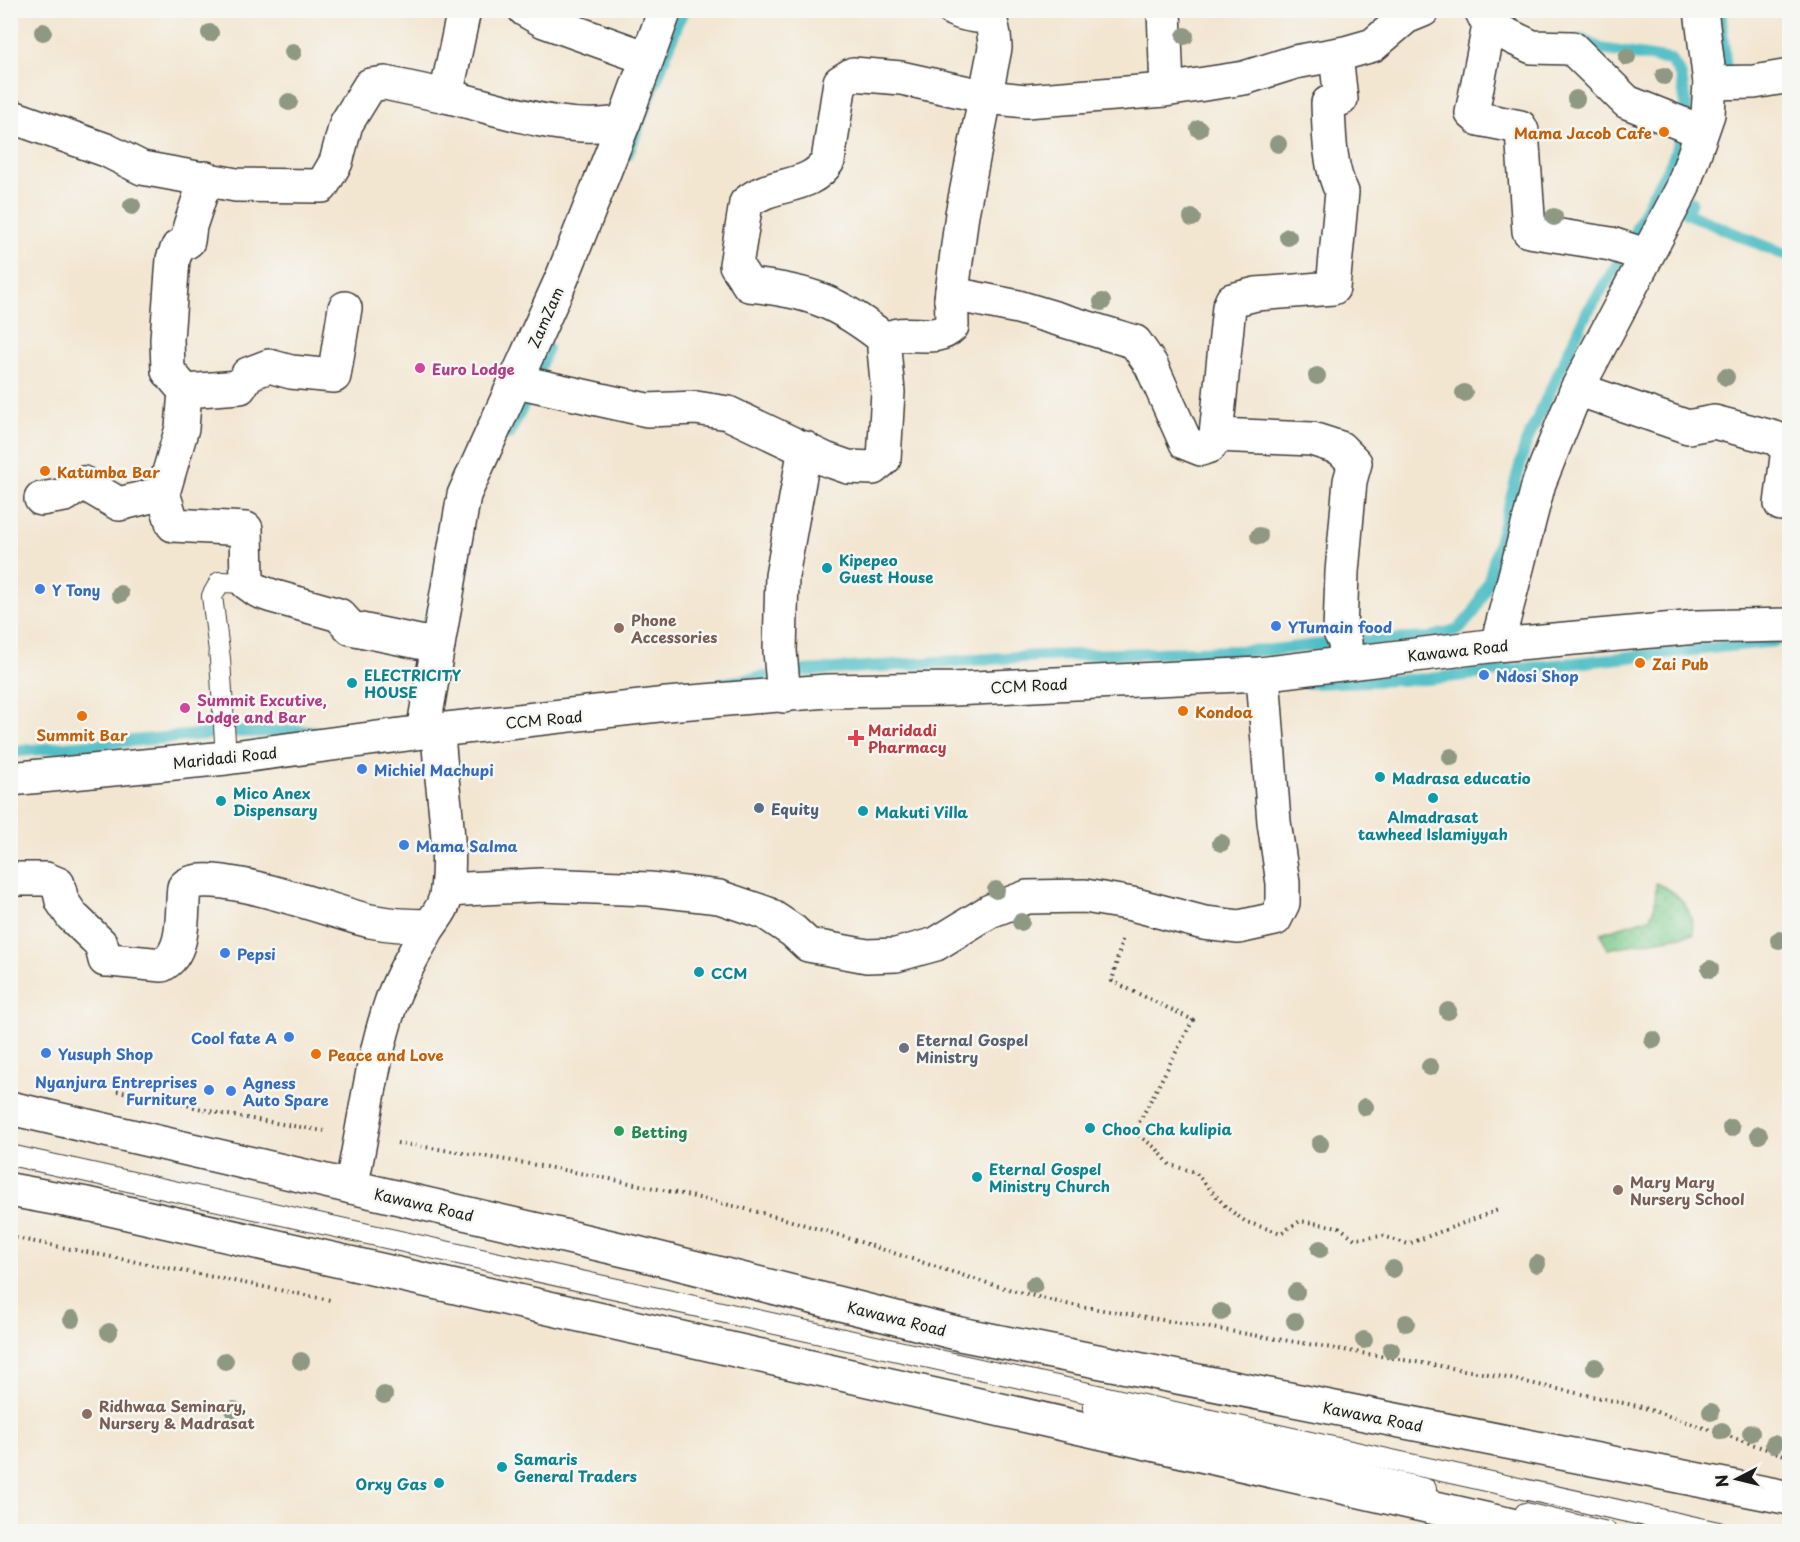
<svg xmlns="http://www.w3.org/2000/svg" width="1800" height="1542" viewBox="0 0 1800 1542" font-family="'Playpen Sans',sans-serif">
	<style>
		.grass { fill: url(#grass-dots); stroke: #4c7454; stroke-width: 1.5 }
		.lines { fill: none; stroke-linecap: round; stroke-linejoin: round }
		.stream { stroke: #4fbec5; stroke-width: 12 }
		.lane-casing { stroke: #3c3a37; stroke-width: 22 }
		.street-casing { stroke: #3c3a37; stroke-width: 36 }
		.primary-casing { stroke: #3c3a37; stroke-width: 36 }
		.path { stroke: #3c3a37; stroke-width: 4; stroke-dasharray: 1.5 4.5; stroke-linecap: butt }
		.lane { stroke: #fff; stroke-width: 20 }
		.street { stroke: #fff; stroke-width: 33 }
		.primary { stroke: #fff; stroke-width: 33 }
		.tree { fill: #8f9883 }
		.food-dot { fill: #e8710a; stroke: #f6f6f2; stroke-width: 2 }
		.hotel-dot { fill: #d1479c; stroke: #f6f6f2; stroke-width: 2 }
		.culture-dot { fill: #0f9aa8; stroke: #f6f6f2; stroke-width: 2 }
		.shop-dot { fill: #3f7fe0; stroke: #f6f6f2; stroke-width: 2 }
		.education-dot { fill: #8d6e63; stroke: #f6f6f2; stroke-width: 2 }
		.health-dot { fill: #e0444e; stroke: #f6f6f2; stroke-width: 2 }
		.service-dot { fill: #5c6f8a; stroke: #f6f6f2; stroke-width: 2 }
		.worship-dot { fill: #6b7280; stroke: #f6f6f2; stroke-width: 2 }
		.leisure-dot { fill: #2e9e5b; stroke: #f6f6f2; stroke-width: 2 }
		.labels { text-anchor: middle; dominant-baseline: central; stroke-width: 5; stroke-linejoin: round; paint-order: stroke }
		.food-label { font-size: 15px; font-weight: bold; fill: #c56008; stroke: #f6f6f2; text-anchor: start }
		.street-label { font-size: 15px; fill: #1c1c1c; stroke: #f6f6f2 }
		.hotel-label { font-size: 15px; font-weight: bold; fill: #b23c85; stroke: #f6f6f2; text-anchor: start }
		.culture-label { font-size: 15px; font-weight: bold; fill: #0d838f; stroke: #f6f6f2; text-anchor: start }
		.shop-label { font-size: 15px; font-weight: bold; fill: #366cbe; stroke: #f6f6f2; text-anchor: start }
		.education-label { font-size: 15px; font-weight: bold; fill: #785e54; stroke: #f6f6f2; text-anchor: start }
		.health-label { font-size: 15px; font-weight: bold; fill: #be3a42; stroke: #f6f6f2; text-anchor: start }
		.service-label { font-size: 15px; font-weight: bold; fill: #4e5e75; stroke: #f6f6f2; text-anchor: start }
		.worship-label { font-size: 15px; font-weight: bold; fill: #5b616d; stroke: #f6f6f2; text-anchor: start }
		.leisure-label { font-size: 15px; font-weight: bold; fill: #27864d; stroke: #f6f6f2; text-anchor: start }
	</style>
	<defs>
		<pattern id="grass-dots" width="8" height="8" patternUnits="userSpaceOnUse" patternTransform="scale(1.5)"><rect width="8" height="8" fill="#7bcb8c"/><path d="M2 2h.1M6 6h.1" fill="none" stroke="#6aae78" stroke-width="1.8" stroke-linecap="round"/></pattern>
	</defs>
	<rect width="100%" height="100%" fill="#f6f6f2"/>
	<filter id="ink" filterUnits="userSpaceOnUse"><feTurbulence type="fractalNoise" baseFrequency=".0167" numOctaves="2"/><feDisplacementMap in="SourceGraphic" scale="12" xChannelSelector="R" yChannelSelector="G"/><feConvolveMatrix kernelMatrix="1 2 1 2 8 2 1 2 1" color-interpolation-filters="sRGB"/></filter>
	<filter id="wash" filterUnits="userSpaceOnUse"><feTurbulence type="fractalNoise" baseFrequency=".008" numOctaves="4" result="noise"/><feDisplacementMap in="SourceGraphic" scale="24" xChannelSelector="R" yChannelSelector="G"/><feGaussianBlur stdDeviation="1.35" result="paint"/><feColorMatrix in="noise" values="0 0 0 0 0 0 0 0 0 0 0 0 0 0 0 0 0 1.4 0 .05"/><feComposite in="paint" operator="in"/></filter>
	<g filter="url(#wash)">
		<rect width="100%" height="100%" fill="#f3e6d1"/>
		<path class="grass" d="M1656 883C1682 895 1691 907 1694 934L1607 949 1601 933 1650 918 1655 905Z"/>
		<g class="lines">
			<g class="stream">
				<polyline points="1720,10 1727,82"/>
				<polyline points="627,155 683,10"/>
				<polyline points="1691,202 1686,213 1790,257"/>
				<polyline points="509,434 533,385 547,348"/>
				<polyline points="1308,683 1428,679 1775,641"/>
				<polyline points="720,684 803,671 1037,656 1272,650 1345,642 1429,638 1459,629 1474,612 1489,580 1526,443 1586,314 1627,249 1652,196 1672,162 1686,124 1686,104 1681,76 1671,60 1601,49 1582,40 1577,40"/>
				<polyline points="227,732 313,731"/>
				<polyline points="10,752 219,733"/>
			</g>
		</g>
	</g>
	<g filter="url(#ink)">
		<g class="lines">
			<defs>
				<g id="lane">
					<polyline points="226,758 220,659 212,596 220,582 247,583"/>
					<polyline points="10,1155 1718,1532"/>
					<polyline points="1093,1407 1426,1489"/>
					<polyline points="1525,1513 1607,1532"/>
				</g>
				<g id="street">
					<polyline points="525,10 544,21 647,58"/>
					<polyline points="1164,10 1167,89"/>
					<polyline points="1481,10 1489,26 1472,113 1479,119 1520,127 1522,131 1529,231 1611,244 1645,255"/>
					<polyline points="1489,26 1532,47 1572,48 1627,102 1700,131"/>
					<polyline points="1710,83 1754,82 1790,76"/>
					<path d="M446 96C505 110 565 134 624 122"/>
					<polyline points="10,116 106,150 142,168 236,185 322,186 336,162 346,124 370,85 385,83 446,96 464,10"/>
					<path d="M951 300 962 214 995 48C993 3 984 24 954 10"/>
					<path d="M886 340C838 302 810 291 749 285L736 265 746 203C773 180 809 191 828 161L840 82 853 74 901 78 987 97 1026 101 1165 90 1244 78 1295 62 1345 53 1373 45 1406 17 1423 10"/>
					<path d="M516 381 647 410 696 408 728 413 825 459 848 467 873 468 884 459 888 392 884 349 886 340C905 326 934 345 952 326 952 314 951 302 952 290L951 300 963 296 1018 307 1135 342 1151 365 1186 443 1201 449 1210 446 1216 435 1229 307 1232 300 1256 294 1333 288 1342 192C1329 168 1329 130 1328 103L1341 99 1336 56"/>
					<polyline points="1577,389 1688,427 1714,422 1775,438 1788,449 1781,504"/>
					<polyline points="185,391 168,371 167,339 173,259 178,247 188,241 190,226 206,178"/>
					<polyline points="1216,435 1312,439 1340,448 1355,463 1350,481 1342,572 1340,632 1345,642 1346,662"/>
					<polyline points="163,493 173,525 246,529 247,583 258,591 272,596 339,615 351,628 438,646"/>
					<polyline points="41,499 65,495 83,483 119,504 163,493 182,428 185,391 240,387 248,374 269,366 291,372 334,376 345,308"/>
					<polyline points="1497,645 1539,483 1577,389 1682,189 1708,114 1710,83 1701,10"/>
					<polyline points="784,696 780,651 782,576 805,448"/>
					<polyline points="423,732 464,495 562,278 624,122 665,10"/>
					<polyline points="10,779 226,758 438,730"/>
					<path d="M10 879H46L58 884 62 901 72 916 101 944 105 960H110L162 965C187 952 181 911 184 887 205 863 337 914 370 921 390 925 409 926 429 926"/>
					<polyline points="447,890 541,885 649,889 719,897 766,913 793,931 808,945 867,956 896,955 936,944 990,911 1027,897 1085,896 1132,904 1204,923 1239,927 1275,919 1283,903 1283,883 1274,822 1264,689 1260,674"/>
					<path d="M351 1187C365 1124 371 1060 392 1000 401 975 415 953 427 930 436 916 445 908 447 890 453 837 440 783 438 730L667 704 827 691 954 689 1260 674 1497 645 1697 627 1790 625"/>
				</g>
				<g id="primary">
					<polyline points="10,1108 637,1253 960,1334 1790,1498"/>
					<polyline points="10,1190 92,1205 1542,1532"/>
				</g>
			</defs>
			<use href="#lane" class="lane-casing"/>
			<use href="#street" class="street-casing"/>
			<use href="#primary" class="primary-casing"/>
			<g class="path">
				<polyline points="1122,940 1112,981 1193,1020 1134,1132 1157,1149 1170,1165 1195,1172 1226,1207 1246,1222 1281,1233 1300,1221 1339,1227 1355,1239 1383,1236 1408,1244 1498,1210"/>
				<polyline points="117,1091 166,1100 222,1114 324,1131"/>
				<path d="M397 1143C517 1160 636 1182 754 1211 859 1237 960 1280 1067 1304L1488 1374 1642 1407 1790 1457"/>
				<polyline points="10,1237 330,1300"/>
			</g>
			<use href="#lane" class="lane"/>
			<use href="#street" class="street"/>
			<use href="#primary" class="primary"/>
		</g>
		<g class="tree">
			<circle cx="43" cy="32" r="9"/>
			<circle cx="210" cy="33" r="9"/>
			<circle cx="1185" cy="36" r="9"/>
			<circle cx="293" cy="52" r="9"/>
			<circle cx="1627" cy="57" r="9"/>
			<circle cx="1664" cy="76" r="9"/>
			<circle cx="1576" cy="99" r="9"/>
			<circle cx="289" cy="102" r="9"/>
			<circle cx="1199" cy="129" r="9"/>
			<circle cx="1278" cy="144" r="9"/>
			<circle cx="132" cy="206" r="9"/>
			<circle cx="1554" cy="217" r="9"/>
			<circle cx="1192" cy="218" r="9"/>
			<circle cx="1288" cy="237" r="9"/>
			<circle cx="1102" cy="302" r="9"/>
			<circle cx="1317" cy="376" r="9"/>
			<circle cx="1726" cy="377" r="9"/>
			<circle cx="1464" cy="393" r="9"/>
			<circle cx="1259" cy="536" r="9"/>
			<circle cx="120" cy="594" r="9"/>
			<circle cx="1451" cy="757" r="9"/>
			<circle cx="1221" cy="843" r="9"/>
			<circle cx="996" cy="890" r="9"/>
			<circle cx="1021" cy="922" r="9"/>
			<circle cx="1779" cy="940" r="9"/>
			<circle cx="1710" cy="969" r="9"/>
			<circle cx="1448" cy="1011" r="9"/>
			<circle cx="1653" cy="1040" r="9"/>
			<circle cx="1430" cy="1067" r="9"/>
			<circle cx="1365" cy="1107" r="9"/>
			<circle cx="1731" cy="1128" r="9"/>
			<circle cx="1759" cy="1135" r="9"/>
			<circle cx="1320" cy="1144" r="9"/>
			<circle cx="1320" cy="1249" r="9"/>
			<circle cx="1537" cy="1264" r="9"/>
			<circle cx="1393" cy="1269" r="9"/>
			<circle cx="1034" cy="1285" r="9"/>
			<circle cx="1296" cy="1292" r="9"/>
			<circle cx="1221" cy="1312" r="9"/>
			<circle cx="72" cy="1319" r="9"/>
			<circle cx="1295" cy="1321" r="9"/>
			<circle cx="1406" cy="1323" r="9"/>
			<circle cx="109" cy="1332" r="9"/>
			<circle cx="1364" cy="1340" r="9"/>
			<circle cx="1391" cy="1350" r="9"/>
			<circle cx="225" cy="1361" r="9"/>
			<circle cx="301" cy="1361" r="9"/>
			<circle cx="1595" cy="1367" r="9"/>
			<circle cx="384" cy="1395" r="9"/>
			<circle cx="234" cy="1410" r="9"/>
			<circle cx="1711" cy="1412" r="9"/>
			<circle cx="1722" cy="1431" r="9"/>
			<circle cx="1751" cy="1433" r="9"/>
			<circle cx="1774" cy="1444" r="9"/>
		</g>
	</g>
	<g class="food-dot">
		<circle cx="1664" cy="132" r="6"/>
		<circle cx="45" cy="471" r="6"/>
		<circle cx="1640" cy="663" r="6"/>
		<circle cx="1183" cy="711" r="6"/>
		<circle cx="82" cy="716" r="6"/>
		<circle cx="316" cy="1054" r="6"/>
	</g>
	<g class="hotel-dot">
		<circle cx="420" cy="368" r="6"/>
		<circle cx="185" cy="708" r="6"/>
	</g>
	<g class="culture-dot">
		<circle cx="827" cy="568" r="6"/>
		<circle cx="352" cy="683" r="6"/>
		<circle cx="1380" cy="777" r="6"/>
		<circle cx="1433" cy="798" r="6"/>
		<circle cx="221" cy="801" r="6"/>
		<circle cx="863" cy="811" r="6"/>
		<circle cx="699" cy="972" r="6"/>
		<circle cx="1090" cy="1128" r="6"/>
		<circle cx="977" cy="1177" r="6"/>
		<circle cx="502" cy="1467" r="6"/>
		<circle cx="439" cy="1483" r="6"/>
	</g>
	<g class="shop-dot">
		<circle cx="40" cy="589" r="6"/>
		<circle cx="1276" cy="626" r="6"/>
		<circle cx="1484" cy="675" r="6"/>
		<circle cx="362" cy="769" r="6"/>
		<circle cx="404" cy="845" r="6"/>
		<circle cx="225" cy="953" r="6"/>
		<circle cx="289" cy="1037" r="6"/>
		<circle cx="46" cy="1053" r="6"/>
		<circle cx="209" cy="1090" r="6"/>
		<circle cx="231" cy="1091" r="6"/>
	</g>
	<g class="education-dot">
		<circle cx="619" cy="628" r="6"/>
		<circle cx="1618" cy="1190" r="6"/>
		<circle cx="87" cy="1414" r="6"/>
	</g>
	<path class="health-dot" d="M853 729h6v6h6v6h-6v6h-6v-6h-6v-6h6z"/>
	<circle class="service-dot" cx="759" cy="808" r="6"/>
	<circle class="worship-dot" cx="904" cy="1048" r="6"/>
	<circle class="leisure-dot" cx="619" cy="1131" r="6"/>
	<g class="labels">
		<g class="food-label">
			<text x="1652" y="132" text-anchor="end">Mama Jacob Cafe</text>
			<text x="57" y="471">Katumba Bar</text>
			<text x="1652" y="663">Zai Pub</text>
			<text x="1195" y="711">Kondoa</text>
			<text x="82" y="734" text-anchor="middle">Summit Bar</text>
			<text x="328" y="1054">Peace and Love</text>
		</g>
		<g class="street-label">
			<text transform="translate(545 317) rotate(-66)">ZamZam</text>
			<text transform="translate(1458 650) rotate(-6)">Kawawa Road</text>
			<text transform="translate(1029 685) rotate(-3)">CCM Road</text>
			<text transform="translate(544 719) rotate(-5)">CCM Road</text>
			<text transform="translate(225 757) rotate(-6)">Maridadi Road</text>
			<text transform="translate(424 1204) rotate(13)">Kawawa Road</text>
			<text transform="translate(897 1318) rotate(14)">Kawawa Road</text>
			<text transform="translate(1373 1416) rotate(11)">Kawawa Road</text>
		</g>
		<g class="hotel-label">
			<text x="432" y="368">Euro Lodge</text>
			<text x="197" y="699">Summit Excutive,<tspan x="197" dy="17">Lodge and Bar</tspan></text>
		</g>
		<g class="culture-label">
			<text x="839" y="559">Kipepeo<tspan x="839" dy="17">Guest House</tspan></text>
			<text x="364" y="674">ELECTRICITY<tspan x="364" dy="17">HOUSE</tspan></text>
			<text x="1392" y="777">Madrasa educatio</text>
			<text x="233" y="792">Mico Anex<tspan x="233" dy="17">Dispensary</tspan></text>
			<text x="875" y="811">Makuti Villa</text>
			<text x="1433" y="816" text-anchor="middle">Almadrasat<tspan x="1433" dy="17">tawheed Islamiyyah</tspan></text>
			<text x="711" y="972">CCM</text>
			<text x="1102" y="1128">Choo Cha kulipia</text>
			<text x="989" y="1168">Eternal Gospel<tspan x="989" dy="17">Ministry Church</tspan></text>
			<text x="514" y="1458">Samaris<tspan x="514" dy="17">General Traders</tspan></text>
			<text x="427" y="1483" text-anchor="end">Orxy Gas</text>
		</g>
		<g class="shop-label">
			<text x="52" y="589">Y Tony</text>
			<text x="1288" y="626">YTumain food</text>
			<text x="1496" y="675">Ndosi Shop</text>
			<text x="374" y="769">Michiel Machupi</text>
			<text x="416" y="845">Mama Salma</text>
			<text x="237" y="953">Pepsi</text>
			<text x="277" y="1037" text-anchor="end">Cool fate A</text>
			<text x="58" y="1053">Yusuph Shop</text>
			<text x="197" y="1081" text-anchor="end">Nyanjura Entreprises<tspan x="197" dy="17">Furniture</tspan></text>
			<text x="243" y="1082">Agness<tspan x="243" dy="17">Auto Spare</tspan></text>
		</g>
		<g class="education-label">
			<text x="631" y="619">Phone<tspan x="631" dy="17">Accessories</tspan></text>
			<text x="1630" y="1181">Mary Mary<tspan x="1630" dy="17">Nursery School</tspan></text>
			<text x="99" y="1405">Ridhwaa Seminary,<tspan x="99" dy="17">Nursery &amp; Madrasat</tspan></text>
		</g>
		<g class="health-label">
			<text x="868" y="729">Maridadi<tspan x="868" dy="17">Pharmacy</tspan></text>
		</g>
		<g class="service-label">
			<text x="771" y="808">Equity</text>
		</g>
		<g class="worship-label">
			<text x="916" y="1039">Eternal Gospel<tspan x="916" dy="17">Ministry</tspan></text>
		</g>
		<g class="leisure-label">
			<text x="631" y="1131">Betting</text>
		</g>
	</g>
	<rect width="1800" height="1542" fill="none" stroke="#f6f6f2" stroke-width="36"/>
	<g transform="translate(1737 1479) rotate(263)" stroke="#f6f6f2" stroke-width="4.5" paint-order="stroke">
	<path d="M0-4.5L10 22L0 15L-10 22Z" fill="#1c1c1c"/>
	<text y="-9" font-size="16" font-weight="bold" text-anchor="middle" fill="#1c1c1c">N</text>
	</g>
</svg>
